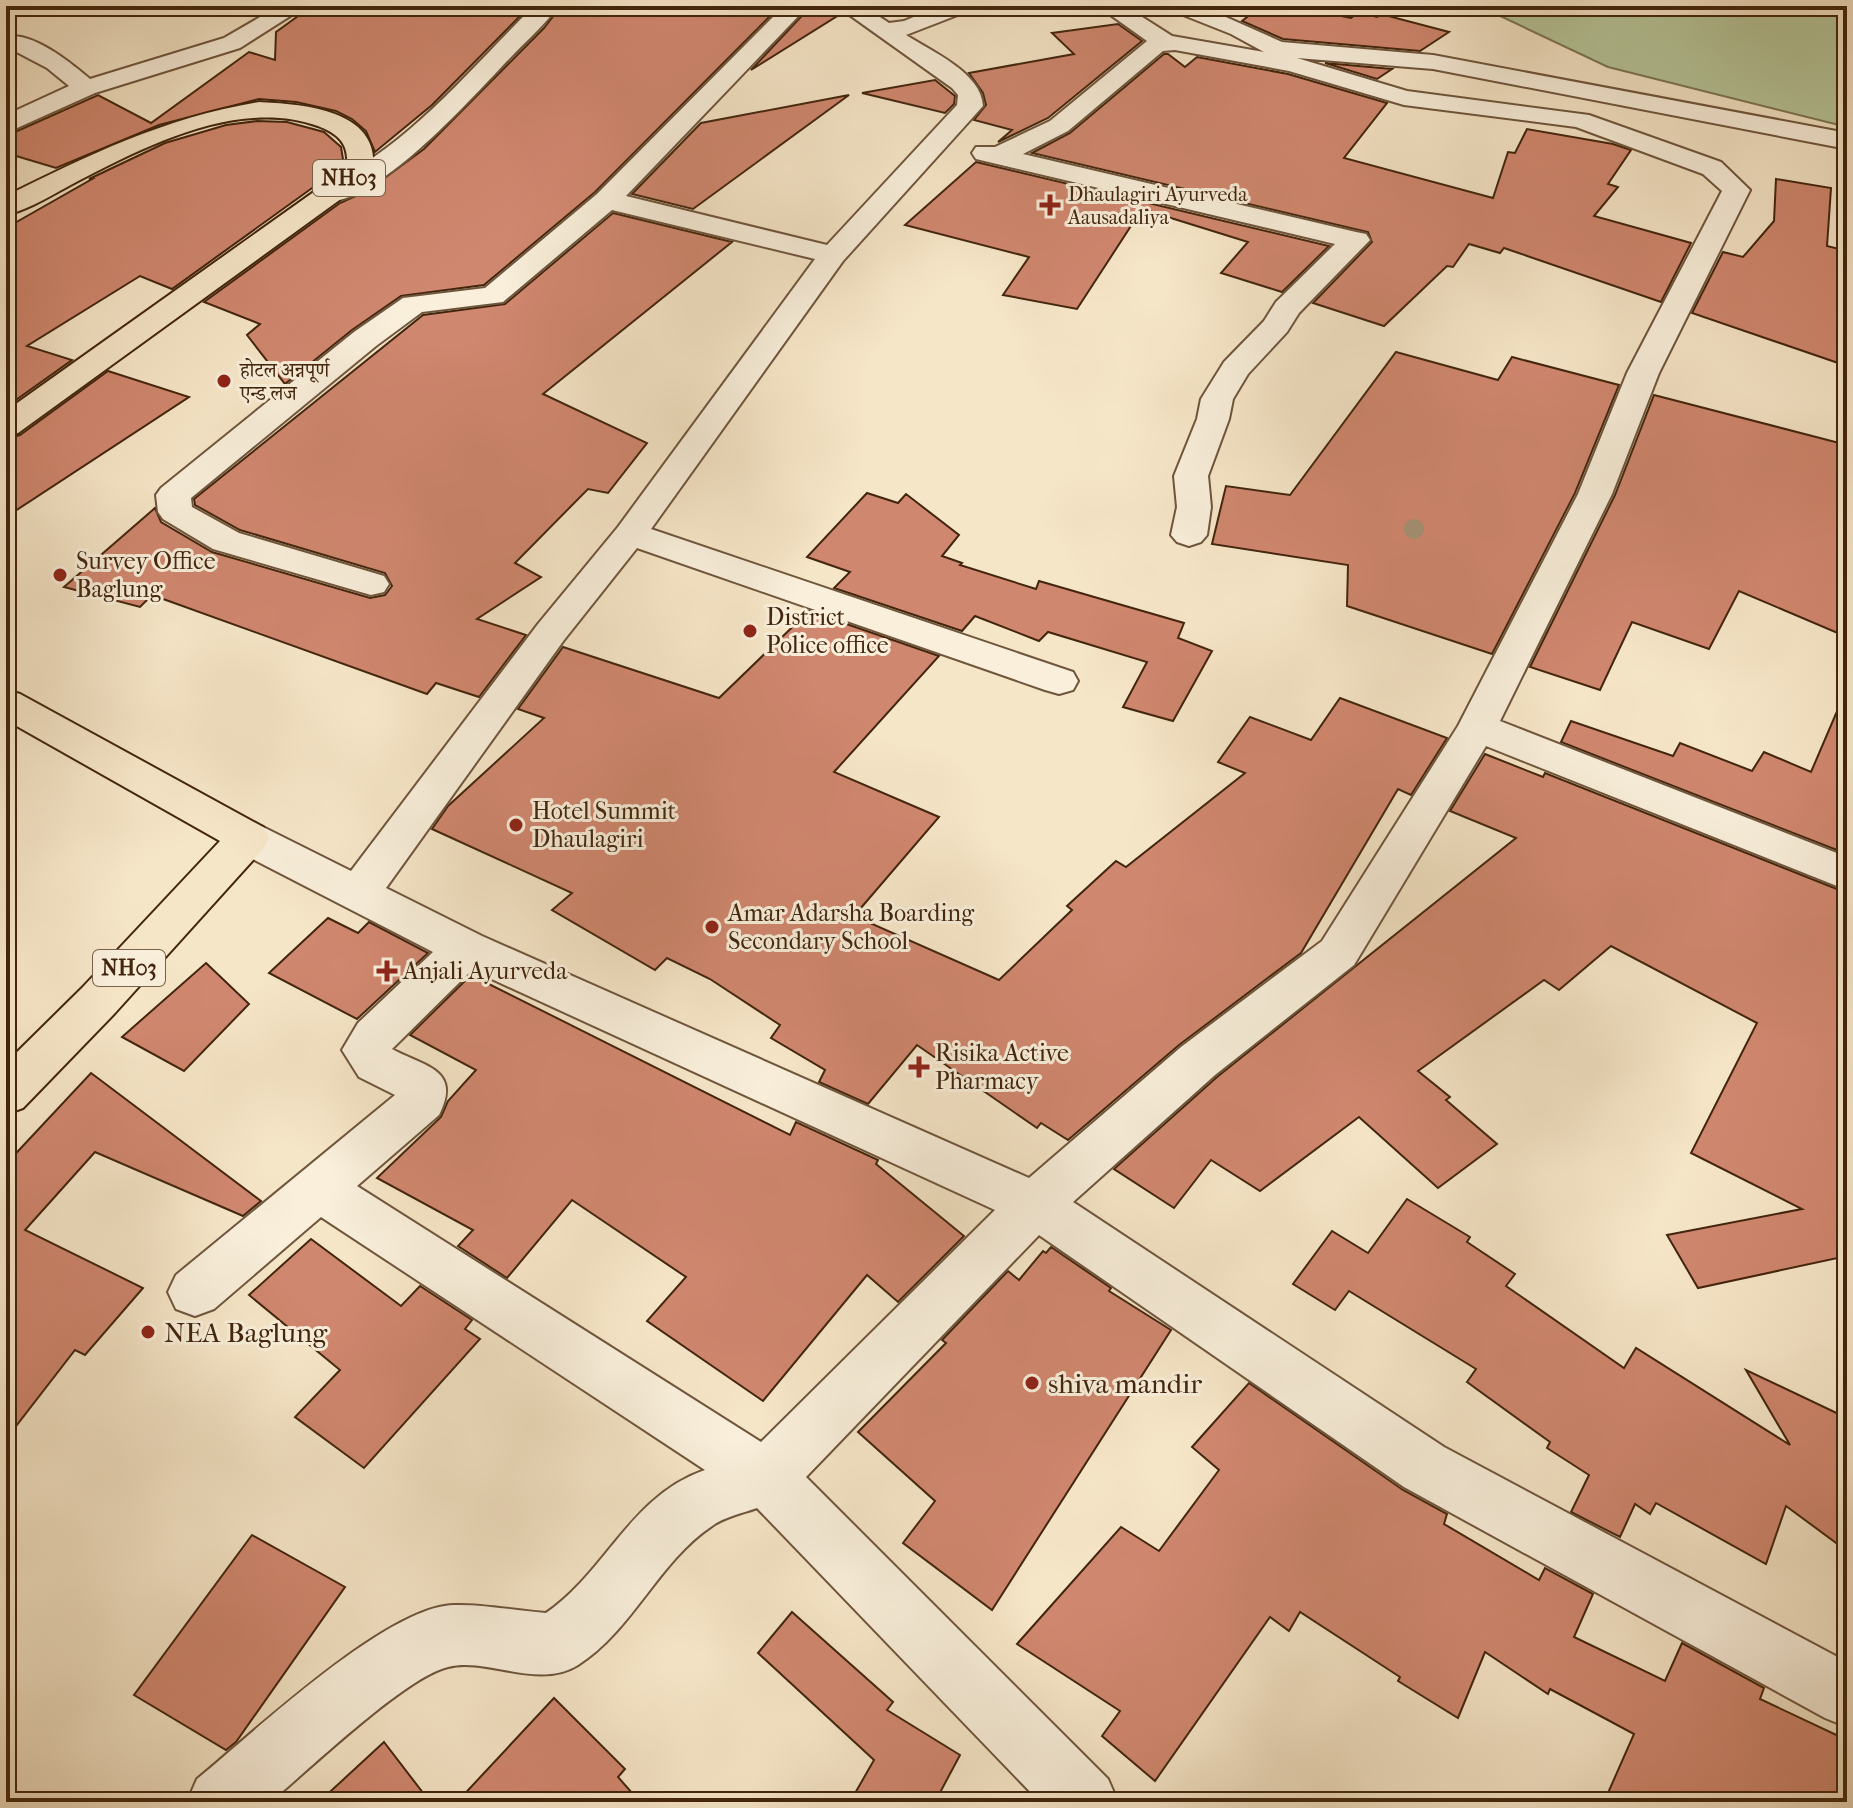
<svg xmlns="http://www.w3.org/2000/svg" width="1853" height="1808" viewBox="0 0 1853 1808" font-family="'IM FELL French Canon','Noto Serif Devanagari',serif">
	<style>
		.green { fill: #b6c69a; stroke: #7c7654; stroke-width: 2 }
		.building { fill: #d0876f; stroke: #42250d; stroke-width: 2 }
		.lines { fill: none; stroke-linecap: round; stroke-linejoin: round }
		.minor-casing { stroke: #6f553c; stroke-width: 4 }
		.major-casing { stroke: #42250d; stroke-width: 4 }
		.minor { fill: #f9efdb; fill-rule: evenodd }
		.major { fill: #f6e6c8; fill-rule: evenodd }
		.tree { fill: #a39274 }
		.poi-dot { fill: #8f2418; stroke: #f9efdb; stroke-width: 3 }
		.labels { text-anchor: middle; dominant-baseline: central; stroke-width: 6; stroke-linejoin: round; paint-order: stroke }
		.far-poi-label { font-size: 20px; fill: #42250d; stroke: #f9efdb; text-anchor: start }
		.shield { fill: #f9efdb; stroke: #79624b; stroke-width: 2 }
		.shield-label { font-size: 22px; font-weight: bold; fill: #42250d }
		.poi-label { font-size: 24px; fill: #42250d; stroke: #f9efdb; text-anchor: start }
		.near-poi-label { font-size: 28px; fill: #42250d; stroke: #f9efdb; text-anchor: start }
	</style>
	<rect width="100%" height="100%" fill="#f6e6c8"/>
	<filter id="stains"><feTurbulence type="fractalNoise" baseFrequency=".0025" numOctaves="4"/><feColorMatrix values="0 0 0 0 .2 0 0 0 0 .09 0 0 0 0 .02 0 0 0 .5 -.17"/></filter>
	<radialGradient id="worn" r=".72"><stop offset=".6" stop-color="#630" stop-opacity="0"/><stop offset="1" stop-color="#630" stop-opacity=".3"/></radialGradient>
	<polygon class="green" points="1479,6 1847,6 1847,127 1608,67"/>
	<g class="building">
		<polygon points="312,6 530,6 432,105 375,152 366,131 352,119 336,111 296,102 259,99 159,125 56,168 6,153 6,136 98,95 151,123 249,52 275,60 276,32"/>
		<polygon points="561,6 780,6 595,192 484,285 401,296 352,330 285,384 247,335 260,324 204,302 340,203 367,191 424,149 544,28"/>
		<polygon points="811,6 834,6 842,13 751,70"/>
		<polygon points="1261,6 1290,6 1351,18 1359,12 1377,17 1381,14 1449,32 1420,51 1283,39 1242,21"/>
		<polygon points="1118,24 1142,41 1048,118 998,142 1012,130 974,120 986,105 983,93 969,73 1074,54 1052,33"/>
		<polygon points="1164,54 1168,54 1185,67 1197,57 1288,74 1387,103 1344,158 1493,198 1508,152 1515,153 1527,129 1613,144 1631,150 1608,184 1618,187 1594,216 1691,243 1661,302 1504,248 1500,253 1469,244 1453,267 1447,266 1384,326 1313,303 1372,242 1368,232 1032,153 1070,133"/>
		<polygon points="1325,63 1392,69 1377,79"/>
		<polygon points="935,80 955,96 954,104 945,113 862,93"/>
		<polygon points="849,95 693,209 632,194 701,123"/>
		<polygon points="257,121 287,122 324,132 341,147 344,165 172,289 140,276 27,346 72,360 6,407 6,228 92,179 89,179 165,143 226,125"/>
		<polygon points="976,162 1329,246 1282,292 1221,273 1248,242 1142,209 1077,309 1003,295 1029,257 905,225"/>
		<polygon points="1776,179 1831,188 1827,246 1847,251 1847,366 1692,313 1723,252 1743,257 1774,221"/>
		<polygon points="613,213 732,242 543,394 647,443 608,493 588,489 515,563 541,577 477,619 526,635 479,697 436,683 427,694 152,595 140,607 64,587 155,508 161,522 212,552 370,598 385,595 392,586 385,573 240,530 195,505 194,499 423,315 505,304"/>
		<polygon points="1396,352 1498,380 1512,357 1619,385 1575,493 1492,654 1347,606 1348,565 1212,544 1226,486 1290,495"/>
		<polygon points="108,371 189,397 6,517 6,439 20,435"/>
		<polygon points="1654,395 1847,445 1847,637 1739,591 1709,649 1632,622 1600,690 1530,667 1615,495"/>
		<polygon points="867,493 898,503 906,494 959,535 942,556 962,563 960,565 1036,589 1039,581 1184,623 1178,638 1212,651 1173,721 1123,707 1147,662 1048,632 1039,641 975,616 962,631 834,588 850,572 807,557"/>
		<polygon points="809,611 939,656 834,772 939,817 854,916 999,980 1072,910 1067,906 1116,861 1126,867 1245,773 1218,762 1250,717 1311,740 1340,698 1447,738 1411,795 1398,789 1301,953 1179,1045 1068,1140 1041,1123 1037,1128 917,1045 868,1104 819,1082 825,1070 771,1038 780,1025 710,979 667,958 655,970 552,910 572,893 432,829 448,806 544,718 518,709 563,647 719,698"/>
		<polygon points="1847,688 1847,854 1561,742 1571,721 1673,756 1680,743 1752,771 1764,752 1811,772"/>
		<polygon points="1485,754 1543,777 1545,773 1847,893 1847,1256 1698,1288 1667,1235 1802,1209 1691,1153 1757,1023 1611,946 1559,990 1544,980 1418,1071 1450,1097 1446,1100 1497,1144 1438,1188 1359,1117 1260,1191 1211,1160 1174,1208 1114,1169 1217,1077 1516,838 1450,811"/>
		<polygon points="328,918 358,933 369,922 428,953 357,1019 269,973"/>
		<polygon points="206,963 249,1004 184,1071 122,1037"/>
		<polygon points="471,975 790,1135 796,1122 878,1160 876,1164 964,1236 898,1302 867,1275 763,1401 647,1321 686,1277 572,1200 507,1278 458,1246 473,1230 377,1178 441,1117 448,1101 476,1070 410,1035"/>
		<polygon points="91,1073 261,1201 243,1216 95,1152 25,1230 143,1288 85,1355 75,1350 6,1439 6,1164"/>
		<polygon points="1407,1199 1470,1237 1467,1242 1515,1274 1506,1286 1624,1368 1636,1348 1790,1445 1746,1370 1847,1418 1847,1551 1786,1506 1766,1564 1656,1503 1650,1514 1635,1504 1620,1537 1571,1512 1589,1475 1547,1448 1550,1442 1467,1382 1476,1369 1349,1291 1335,1310 1293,1284 1332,1231 1368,1253"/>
		<polygon points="311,1239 401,1306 420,1286 472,1320 465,1329 480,1339 364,1468 295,1417 340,1370 249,1295"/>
		<polygon points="1051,1247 1111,1288 1109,1291 1171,1330 992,1610 903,1543 935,1501 858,1432 946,1343 942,1340 1008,1271 1019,1280 1043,1251 1046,1253"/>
		<polygon points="1249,1383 1403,1490 1447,1514 1444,1524 1539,1580 1545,1568 1593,1594 1574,1637 1665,1681 1682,1643 1764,1688 1760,1699 1847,1740 1847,1802 1604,1802 1634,1734 1550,1689 1548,1694 1485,1652 1458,1718 1398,1681 1400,1677 1300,1612 1289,1631 1270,1617 1155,1781 1102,1736 1120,1711 1017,1644 1121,1527 1159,1551 1219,1470 1192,1447"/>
		<polygon points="252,1535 345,1587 236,1742 226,1750 134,1695"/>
		<polygon points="792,1612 893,1702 887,1710 960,1755 935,1802 850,1802 874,1760 758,1653"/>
		<polygon points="554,1698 625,1769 618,1777 640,1802 457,1802"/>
		<polygon points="384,1742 430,1802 319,1802"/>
	</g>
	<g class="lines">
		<defs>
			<g id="minor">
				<path d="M279 6H306L240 48 95 93 6 133V115L69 86 47 68 7 47V37C32 31 71 63 90 79L224 38Z"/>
				<path d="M534 6H558C546 24 527 40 512 56 477 92 371 214 318 201L314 195 318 189C407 149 466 73 534 6Z"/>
				<path d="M784 6H808L626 196 827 245 957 105 958 95 952 88 837 6H863L889 23 904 21 940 6H971L968 11 906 35C931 51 982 73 983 106L843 261 651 529 1073 672 1078 681 1073 690 1059 694 1045 690 637 548 564 640 386 888 482 936 1029 1178 1181 1047 1322 941 1458 726 1578 494 1627 373 1722 191 1703 174 1576 127 1404 105 1289 71 1175 50 1163 51 1068 131 1023 154 1356 232 1366 234 1370 240 1299 313 1287 332 1248 374 1233 399 1229 419 1208 476 1211 507 1207 535 1201 542 1189 546 1177 542 1171 535 1177 507 1174 476 1197 419 1201 399 1224 362 1264 321 1276 302 1335 244 976 159 972 153 976 147H995L1050 121 1147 41 1098 6H1125L1172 36 1264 52 1231 34 1173 11 1170 6H1201L1282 42 1433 55 1847 133V149L1433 69 1297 58 1407 91 1589 115 1721 162 1750 190 1659 373 1612 494 1500 721 1847 857V890L1486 746 1354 965 1215 1075 1073 1202 1444 1447 1847 1662V1727L1825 1718 1404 1487 1039 1235 806 1477 1108 1779 1118 1802H1040L757 1508C743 1513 724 1517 712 1526 658 1562 633 1630 578 1665 538 1690 488 1657 448 1667 405 1677 309 1770 270 1802H187L197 1779C252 1734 387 1606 454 1605 484 1604 516 1611 546 1613 607 1571 630 1496 705 1470L321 1217 214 1309 195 1316 176 1309 168 1292 176 1275 395 1095 359 1077 342 1050 358 1023 433 952 233 849 227 838 233 827 248 823 263 827 351 871 538 624 618 527 815 259 612 210 503 302 422 312 376 346 191 498 192 507 239 533 384 576 389 584 384 592 371 595 213 549 163 519 158 512 156 495 161 488 354 332 403 298 485 288 597 194ZM472 970 995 1210 761 1442 357 1186 439 1115C462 1069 425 1067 392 1049Z"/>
			</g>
			<g id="major">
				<path d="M259 102C301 104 380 109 373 169L338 201 18 433 6 436V411L318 189 347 166C349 143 338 134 318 126 239 98 148 145 78 181 55 193 31 209 6 215V196C88 155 167 117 259 102Z"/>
				<polygon points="6,690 20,694 263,827 269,838 263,849 114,1014 23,1108 6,1114 6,1063 82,988 220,841 6,720"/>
			</g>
		</defs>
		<use href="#minor" class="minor-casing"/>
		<use href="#major" class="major-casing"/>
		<use href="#minor" class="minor"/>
		<use href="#major" class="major"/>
	</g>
	<circle class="tree" cx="1414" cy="529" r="10"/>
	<g class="poi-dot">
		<path d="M1046 193h8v8h8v8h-8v8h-8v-8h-8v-8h8z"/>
		<circle cx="224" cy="381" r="8"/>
		<circle cx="60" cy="575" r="8"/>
		<circle cx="750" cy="631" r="8"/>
		<circle cx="516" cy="825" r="8"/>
		<circle cx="712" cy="927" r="8"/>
		<path d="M383 959h8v8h8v8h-8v8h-8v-8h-8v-8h8z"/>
		<path d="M915 1055h8v8h8v8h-8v8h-8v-8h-8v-8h8z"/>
		<circle cx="148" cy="1332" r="8"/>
		<circle cx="1032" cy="1383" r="8"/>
	</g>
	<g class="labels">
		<g class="far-poi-label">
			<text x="1068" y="194">Dhaulagiri Ayurveda<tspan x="1068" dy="23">Aausadaliya</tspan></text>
			<text x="240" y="370">होटल अन्नपूर्ण<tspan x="240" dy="23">एन्ड लज</tspan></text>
		</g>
		<g class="shield">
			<rect x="313" y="160" width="72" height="36" rx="6"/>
			<rect x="93" y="950" width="72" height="36" rx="6"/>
		</g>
		<g class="shield-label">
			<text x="349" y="178">NH03</text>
			<text x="129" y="968">NH03</text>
		</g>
		<g class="poi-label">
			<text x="76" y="561">Survey Office<tspan x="76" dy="28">Baglung</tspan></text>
			<text x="766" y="617">District<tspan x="766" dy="28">Police office</tspan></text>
			<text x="532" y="811">Hotel Summit<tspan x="532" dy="28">Dhaulagiri</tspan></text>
			<text x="728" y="913">Amar Adarsha Boarding<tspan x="728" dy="28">Secondary School</tspan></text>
			<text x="403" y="971">Anjali Ayurveda</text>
			<text x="935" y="1053">Risika Active<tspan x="935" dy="28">Pharmacy</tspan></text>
		</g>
		<g class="near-poi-label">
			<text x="164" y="1332">NEA Baglung</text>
			<text x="1048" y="1383">shiva mandir</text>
		</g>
	</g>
	<rect width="1853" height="1808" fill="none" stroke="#f6e6c8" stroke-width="32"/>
	<rect x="8" y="8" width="1837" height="1792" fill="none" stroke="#42250d" stroke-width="4"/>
	<rect x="16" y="16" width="1821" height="1776" fill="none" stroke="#42250d" stroke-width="2"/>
	<rect width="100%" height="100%" filter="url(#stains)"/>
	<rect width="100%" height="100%" fill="url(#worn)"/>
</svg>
